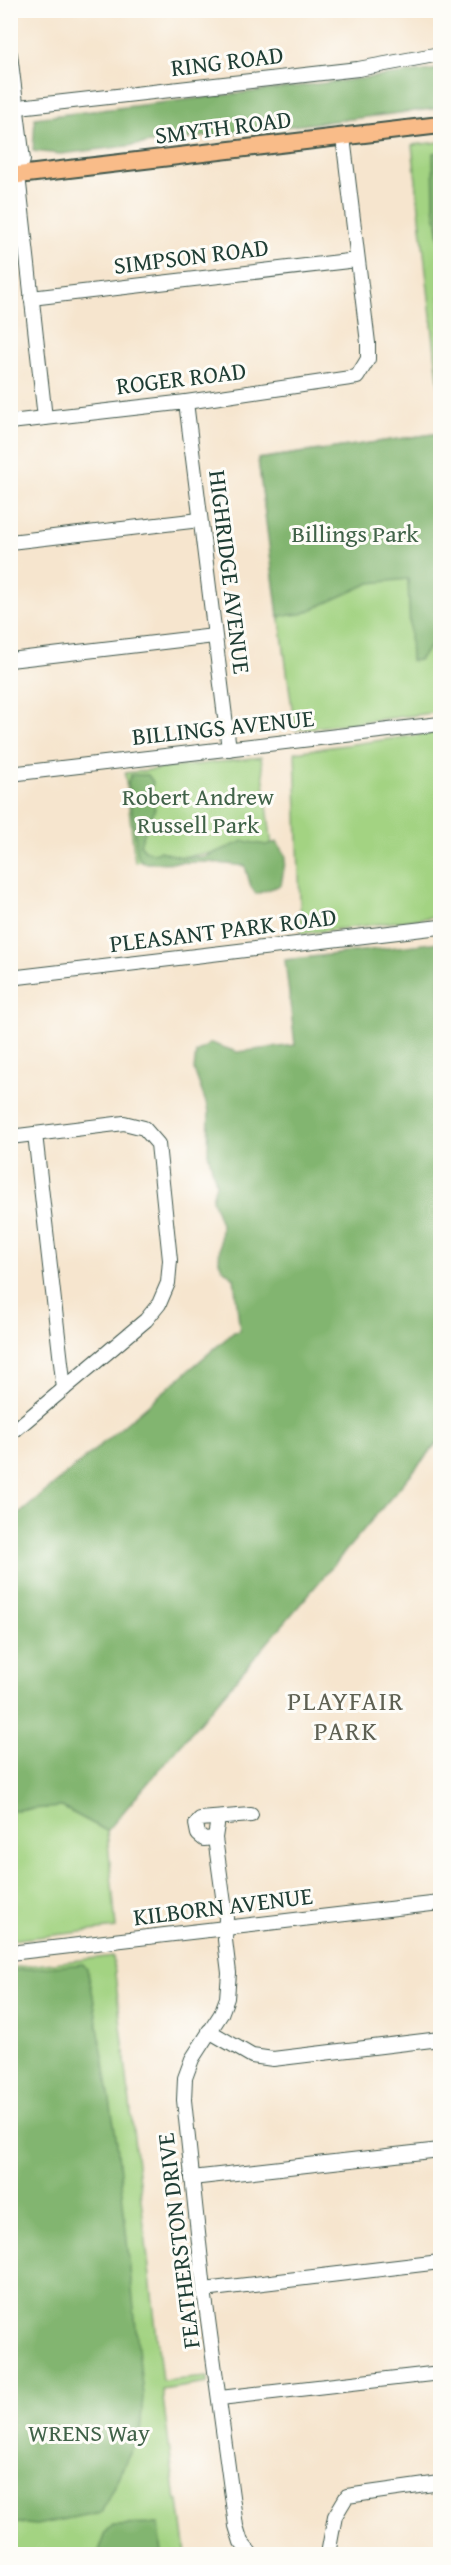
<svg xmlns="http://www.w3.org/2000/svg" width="451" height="2565" viewBox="0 0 451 2565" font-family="'Gentium Book Plus',serif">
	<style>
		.green { fill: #a3d382; stroke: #61885b; stroke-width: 1.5 }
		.forest { fill: #82b570; stroke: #507952; stroke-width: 1.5 }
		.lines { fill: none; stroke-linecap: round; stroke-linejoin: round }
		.minor-casing { stroke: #3f564b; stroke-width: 16 }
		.major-casing { stroke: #3f564b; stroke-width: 20 }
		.minor { stroke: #fff; stroke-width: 14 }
		.major { stroke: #f9bc89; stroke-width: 16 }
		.labels { text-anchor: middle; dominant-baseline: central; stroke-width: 6; stroke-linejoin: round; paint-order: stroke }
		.street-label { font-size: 24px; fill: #1f3d34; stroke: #fdfcf7 }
		.park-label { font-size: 24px; fill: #406248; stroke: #fdfcf7 }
		.neighbourhood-label { font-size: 26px; letter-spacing: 1.5px; fill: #5e6052; stroke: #fdfcf7 }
	</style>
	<rect width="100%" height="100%" fill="#fdfcf7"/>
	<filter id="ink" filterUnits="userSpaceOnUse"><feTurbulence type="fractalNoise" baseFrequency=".0167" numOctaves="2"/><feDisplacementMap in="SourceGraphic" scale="12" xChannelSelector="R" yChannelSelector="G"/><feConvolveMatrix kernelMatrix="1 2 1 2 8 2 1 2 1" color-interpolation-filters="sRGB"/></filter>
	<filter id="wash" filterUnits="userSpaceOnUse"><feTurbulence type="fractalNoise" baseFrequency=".008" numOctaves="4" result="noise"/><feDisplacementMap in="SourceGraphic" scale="24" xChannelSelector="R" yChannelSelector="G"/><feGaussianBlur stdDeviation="1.35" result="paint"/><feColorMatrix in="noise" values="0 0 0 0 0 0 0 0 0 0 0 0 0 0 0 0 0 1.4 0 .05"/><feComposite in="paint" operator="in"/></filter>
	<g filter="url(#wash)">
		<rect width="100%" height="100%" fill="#f6e5ce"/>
		<g class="green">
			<polygon points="440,142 440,397 412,145"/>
			<polygon points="440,433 440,712 295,730 258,459"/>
			<polygon points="440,732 440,916 301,934 295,752"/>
			<polygon points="261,757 272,846 135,862 125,773"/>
			<polygon points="62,1807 107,1831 116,1928 11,1940 11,1810"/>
			<polygon points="113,1956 162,2381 208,2377 208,2383 162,2390 176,2501 179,2501 186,2554 10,2554 11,1968"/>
		</g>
		<g class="forest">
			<polygon points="440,69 440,108 61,154 33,151 35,118"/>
			<polygon points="440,152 440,243 434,207 433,153"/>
			<polygon points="440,433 440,646 432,644 419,660 411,661 408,579 370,583 302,614 278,616 258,459"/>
			<polygon points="131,775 148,775 153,782 150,796 155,808 140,844 145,850 153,853 160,851 181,857 204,857 244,841 266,845 277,842 286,857 281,885 256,894 251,887 245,866 208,862 144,863 138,857 128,783"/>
			<polygon points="440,942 440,1440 107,1831 62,1807 11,1810 11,1521 234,1332 240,1331 234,1278 223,1269 219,1261 221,1224 212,1199 216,1183 208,1153 209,1111 194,1070 196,1053 211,1043 237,1052 295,1045 285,960"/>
			<polygon points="83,1964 87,1969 92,1990 117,2143 143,2396 140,2433 101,2512 36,2525 10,2522 11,1971"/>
			<polygon points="159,2524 162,2554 98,2554 106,2532 113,2525"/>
		</g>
	</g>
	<g filter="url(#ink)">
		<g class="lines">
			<defs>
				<g id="minor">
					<polyline points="10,54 23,160 18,175"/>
					<polyline points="10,108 358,69 440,54"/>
					<polyline points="10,160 18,175 45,418"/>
					<polyline points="31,298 357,260"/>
					<polyline points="186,402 229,749"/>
					<polyline points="10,422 186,402 357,377 368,359 368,343 343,137"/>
					<polyline points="10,542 200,520"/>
					<polyline points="10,660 214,636"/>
					<polyline points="10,774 440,724"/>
					<polyline points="10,978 440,927"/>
					<polyline points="35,1134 64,1389"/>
					<polyline points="10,1137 124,1123 144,1128 158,1144 170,1260 168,1283 159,1304 146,1320 10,1434"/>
					<polyline points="218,1818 215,1838 226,1918 225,1940 229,1973 227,1998 221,2014 192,2059 185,2078 184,2100 204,2290 236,2526 241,2542 251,2554"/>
					<polyline points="215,1838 204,1839 198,1834 196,1824 200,1819 251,1815"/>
					<polyline points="10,1953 440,1903"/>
					<polyline points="209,2031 252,2056 273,2059 440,2039"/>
					<polyline points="192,2178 440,2150"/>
					<polyline points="204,2290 440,2262"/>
					<polyline points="220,2398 440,2373"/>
					<polyline points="328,2554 335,2516 347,2496 440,2483"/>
				</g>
				<polyline id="major" points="10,176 440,125"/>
			</defs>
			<use href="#minor" class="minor-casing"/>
			<use href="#major" class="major-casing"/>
			<use href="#minor" class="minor"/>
			<use href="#major" class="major"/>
		</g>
	</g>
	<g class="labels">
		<g class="street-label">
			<text transform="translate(227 61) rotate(-7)">RING ROAD</text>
			<text transform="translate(223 127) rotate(-7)">SMYTH ROAD</text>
			<text transform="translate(191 256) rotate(-7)">SIMPSON ROAD</text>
			<text transform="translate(181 378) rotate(-7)">ROGER ROAD</text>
			<text transform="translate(230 572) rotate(83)">HIGHRIDGE AVENUE</text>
			<text transform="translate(223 727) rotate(-6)">BILLINGS AVENUE</text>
			<text transform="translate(223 930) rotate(-7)">PLEASANT PARK ROAD</text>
			<text transform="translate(223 1906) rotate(-7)">KILBORN AVENUE</text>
			<text transform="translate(178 2241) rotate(-97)">FEATHERSTON DRIVE</text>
		</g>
		<g class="park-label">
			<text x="355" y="533">Billings Park</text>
			<text x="198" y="796">Robert Andrew<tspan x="198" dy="28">Russell Park</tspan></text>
			<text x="89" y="2432">WRENS Way</text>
		</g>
		<g class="neighbourhood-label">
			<text x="346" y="1700">PLAYFAIR<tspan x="346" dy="30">PARK</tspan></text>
		</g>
	</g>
	<rect width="451" height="2565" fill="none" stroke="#fdfcf7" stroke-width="36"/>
</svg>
